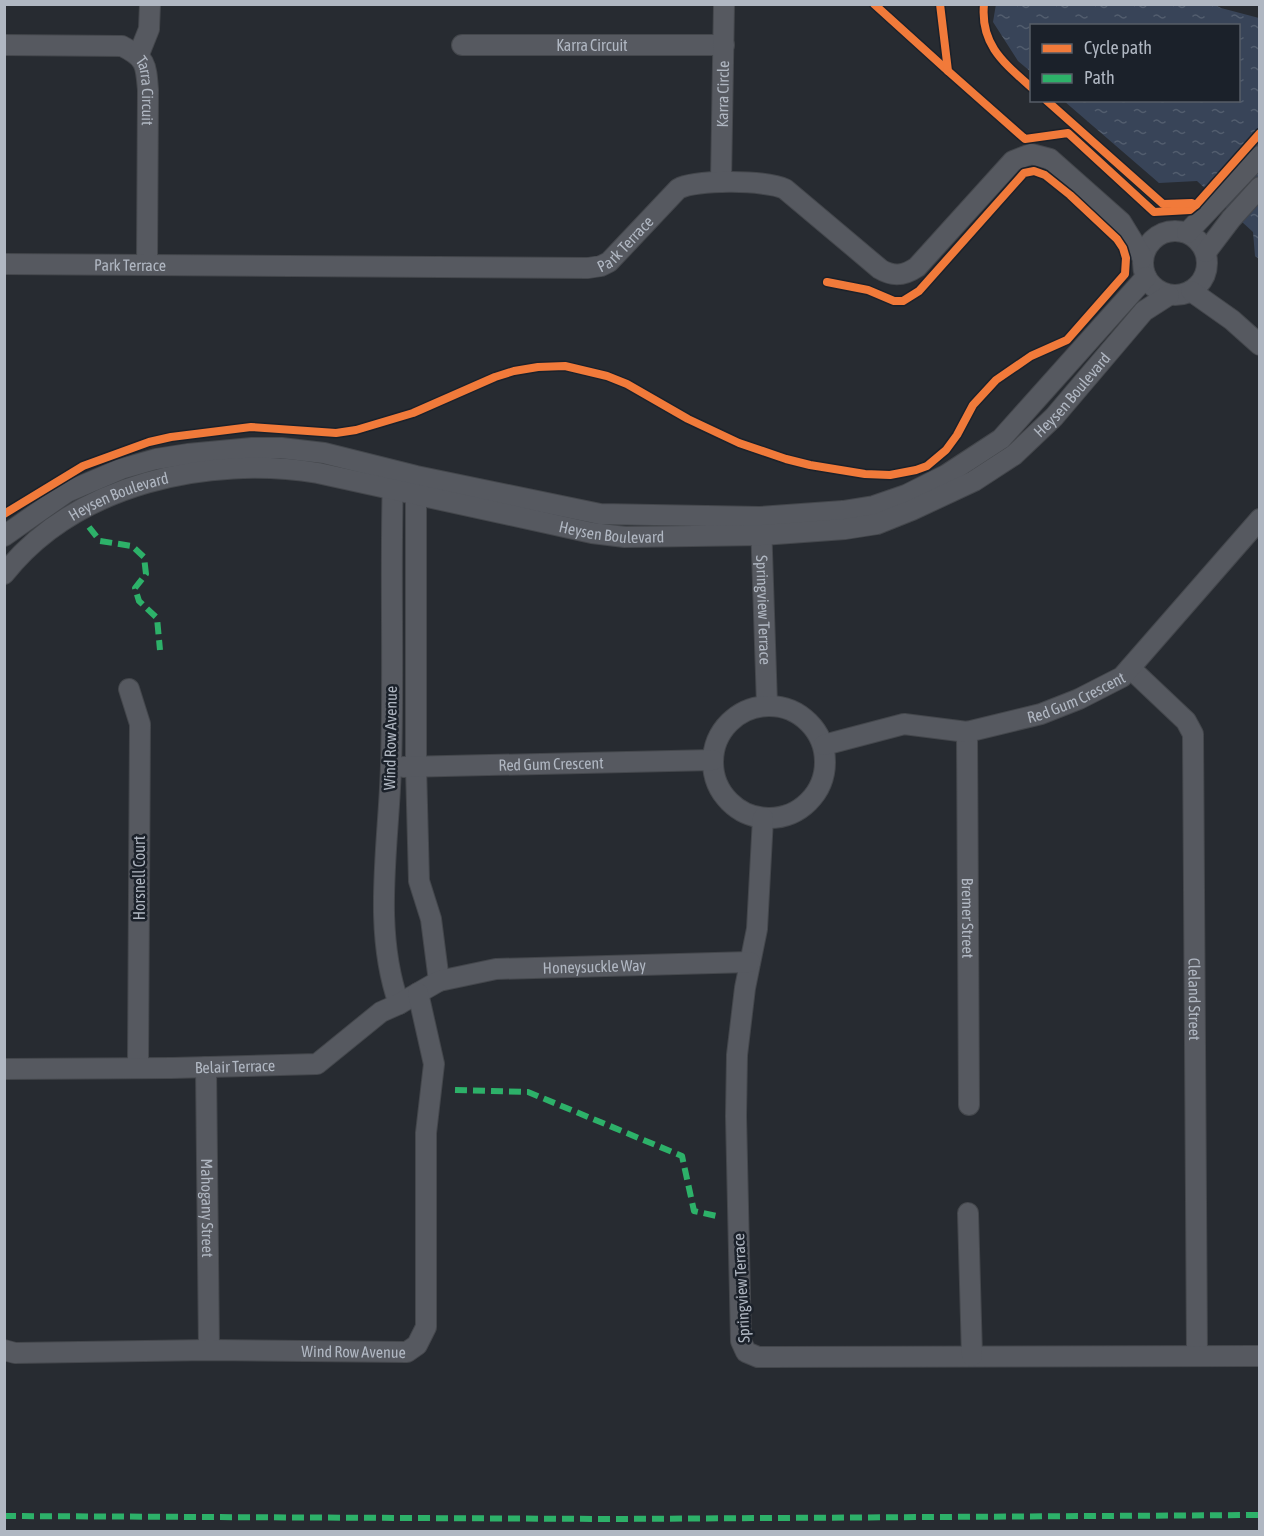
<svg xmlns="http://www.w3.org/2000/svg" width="1264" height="1536" viewBox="0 0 1264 1536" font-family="'Asap Condensed',sans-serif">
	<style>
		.water { fill: url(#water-ripples) }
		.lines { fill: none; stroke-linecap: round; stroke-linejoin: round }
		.minor-casing { stroke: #44474c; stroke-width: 22 }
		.minor { stroke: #565960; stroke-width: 20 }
		.quiet { stroke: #2db169; stroke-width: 6; stroke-dasharray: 12 6; stroke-linecap: butt }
		.cycleway-casing { stroke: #1b212a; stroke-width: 11 }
		.cycleway { stroke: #f17a3a; stroke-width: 8 }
		.labels { text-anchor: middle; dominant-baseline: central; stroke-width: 5; stroke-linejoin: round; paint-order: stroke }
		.street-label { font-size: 16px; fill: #b0b7c2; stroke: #1b212a }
	</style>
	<defs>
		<pattern id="water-ripples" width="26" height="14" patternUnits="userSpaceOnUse" patternTransform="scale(1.5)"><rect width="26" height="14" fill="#384458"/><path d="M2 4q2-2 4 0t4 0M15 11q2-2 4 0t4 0" fill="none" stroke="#525d6e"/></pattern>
	</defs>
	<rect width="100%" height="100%" fill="#272b31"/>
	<polygon class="water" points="996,4 1215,5 1221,8 1259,18 1259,259 1255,256 1253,232 1197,181 1159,183 1064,101 1238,100 1238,26 1032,26 1031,72 1018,61 993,22"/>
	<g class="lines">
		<defs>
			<g id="minor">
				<path id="s1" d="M4 45 122 46C146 58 146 64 148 90L147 265"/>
				<path id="s2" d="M462 45H724"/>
				<polyline points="139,54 149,29 150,4"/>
				<path id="s3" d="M721 182 724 4"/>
				<circle cx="1175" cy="263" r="32"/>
				<polyline points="1187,233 1260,156"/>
				<polyline points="1206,252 1231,219 1260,187"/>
				<path id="s4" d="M4 264 588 268 601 266 609 262 678 189C695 179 767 180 785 189L880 269C893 277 904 276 917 267L1013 161 1031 154 1050 159 1121 222 1143 258"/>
				<polyline points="1191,291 1232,320 1260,345"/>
				<path d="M393 478C390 574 394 669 391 765 389 844 372 928 399 1004"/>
				<polyline points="416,482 416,767 419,881 431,919 439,981"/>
				<path id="s5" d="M761 522 767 705"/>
				<polyline points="4,536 67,492 121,469 156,459 188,454 252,448 281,448 324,453 416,476 600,514 760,517 843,511 874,506 906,495 946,475 1001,439 1146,277"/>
				<path id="s6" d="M4 574C76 483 209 455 318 473L592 533 625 537 762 535 845 529 877 524 912 510 974 481 1014 455 1054 417 1144 311 1169 295"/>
				<path id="s7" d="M1130 668 1186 721 1193 734 1197 1356"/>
				<polyline points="129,689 140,724 138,1068"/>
				<circle cx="769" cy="762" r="56"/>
				<path id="s8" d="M967 732 969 1105"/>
				<path id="s9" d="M824 745 904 724 967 732 1041 714 1079 699 1122 677 1260 519"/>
				<path id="s10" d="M403 767 713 760"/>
				<polyline points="763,818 757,929 745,988 737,1055 736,1116 741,1341 746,1352 758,1357 1260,1356"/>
				<path id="s11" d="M206 1067 209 1350"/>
				<path id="s12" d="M4 1069 172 1068 317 1064 381 1012 399 1004 439 981 496 969 750 962"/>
				<polyline points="968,1213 972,1356"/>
				<path id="s13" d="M4 1350 15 1353 209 1350 407 1352 417 1345 426 1327V1133L434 1064 418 993"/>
			</g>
		</defs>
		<use href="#minor" class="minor-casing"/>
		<use href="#minor" class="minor"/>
		<g class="quiet">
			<polyline points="89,527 100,541 132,546 144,557 146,574 135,588 139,601 157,618 160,650"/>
			<polyline points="455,1090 528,1092 682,1156 694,1211 721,1217"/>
			<polyline points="4,1516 611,1519 1260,1515"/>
		</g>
		<defs>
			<g id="cycleway">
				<polyline points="874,4 948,71"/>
				<polyline points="940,4 948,71 1025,139 1068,133 1154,212 1190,210 1196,205"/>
				<path d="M984 4C980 45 1004 63 1032 88"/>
				<polyline points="1046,100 1163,204 1192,203 1196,205 1260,133"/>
				<polyline points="4,514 83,466 149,442 171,437 251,427 336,433 356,430 413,413 495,377 514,371 538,367 565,366 607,376 627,384 688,419 739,443 786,459 810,465 865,474 890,475 916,470 927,466 946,450 957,435 973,405 996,380 1031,356 1067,340 1125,274 1126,258 1123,248 1117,239 1070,195 1045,175 1034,171 1024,173 919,291 903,301 894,301 868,290 827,282"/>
			</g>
		</defs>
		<use href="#cycleway" class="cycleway-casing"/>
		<use href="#cycleway" class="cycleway"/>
	</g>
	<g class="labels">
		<g class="street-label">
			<text stroke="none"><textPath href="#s2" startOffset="130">Karra Circuit</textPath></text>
			<text stroke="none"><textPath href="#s1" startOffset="174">Tarra Circuit</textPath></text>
			<text stroke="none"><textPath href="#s3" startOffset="88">Karra Circle</textPath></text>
			<text stroke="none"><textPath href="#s4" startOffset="630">Park Terrace</textPath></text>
			<text stroke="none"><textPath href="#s4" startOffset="126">Park Terrace</textPath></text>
			<text stroke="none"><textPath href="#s6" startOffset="1149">Heysen Boulevard</textPath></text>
			<text stroke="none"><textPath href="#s6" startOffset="141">Heysen Boulevard</textPath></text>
			<text stroke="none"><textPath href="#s6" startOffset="645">Heysen Boulevard</textPath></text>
			<text stroke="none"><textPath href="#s5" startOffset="88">Springview Terrace</textPath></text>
			<text stroke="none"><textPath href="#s9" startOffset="261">Red Gum Crescent</textPath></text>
			<text transform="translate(390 738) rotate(-89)">Wind Row Avenue</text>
			<text stroke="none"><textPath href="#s10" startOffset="148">Red Gum Crescent</textPath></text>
			<text transform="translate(139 878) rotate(-90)">Horsnell Court</text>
			<text stroke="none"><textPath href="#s8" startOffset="186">Bremer Street</textPath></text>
			<text stroke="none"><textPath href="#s12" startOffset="618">Honeysuckle Way</textPath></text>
			<text stroke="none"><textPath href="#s7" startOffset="357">Cleland Street</textPath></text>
			<text stroke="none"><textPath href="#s12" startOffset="231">Belair Terrace</textPath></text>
			<text stroke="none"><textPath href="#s11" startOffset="141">Mahogany Street</textPath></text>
			<text transform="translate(741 1288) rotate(-93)">Springview Terrace</text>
			<text stroke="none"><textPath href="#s13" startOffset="350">Wind Row Avenue</textPath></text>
		</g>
	</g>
	<rect width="1264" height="1536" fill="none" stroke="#b0b7c2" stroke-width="12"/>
	<rect x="1030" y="24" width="210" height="78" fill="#1b212a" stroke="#575d67" stroke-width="1.5"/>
	<rect x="1042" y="44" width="30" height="9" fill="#f17a3a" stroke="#575d67" stroke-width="1.5"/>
	<text x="1084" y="54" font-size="18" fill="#b0b7c2">Cycle path</text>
	<rect x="1042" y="74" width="30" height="9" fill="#2db169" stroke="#575d67" stroke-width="1.5"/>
	<text x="1084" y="84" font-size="18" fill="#b0b7c2">Path</text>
</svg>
